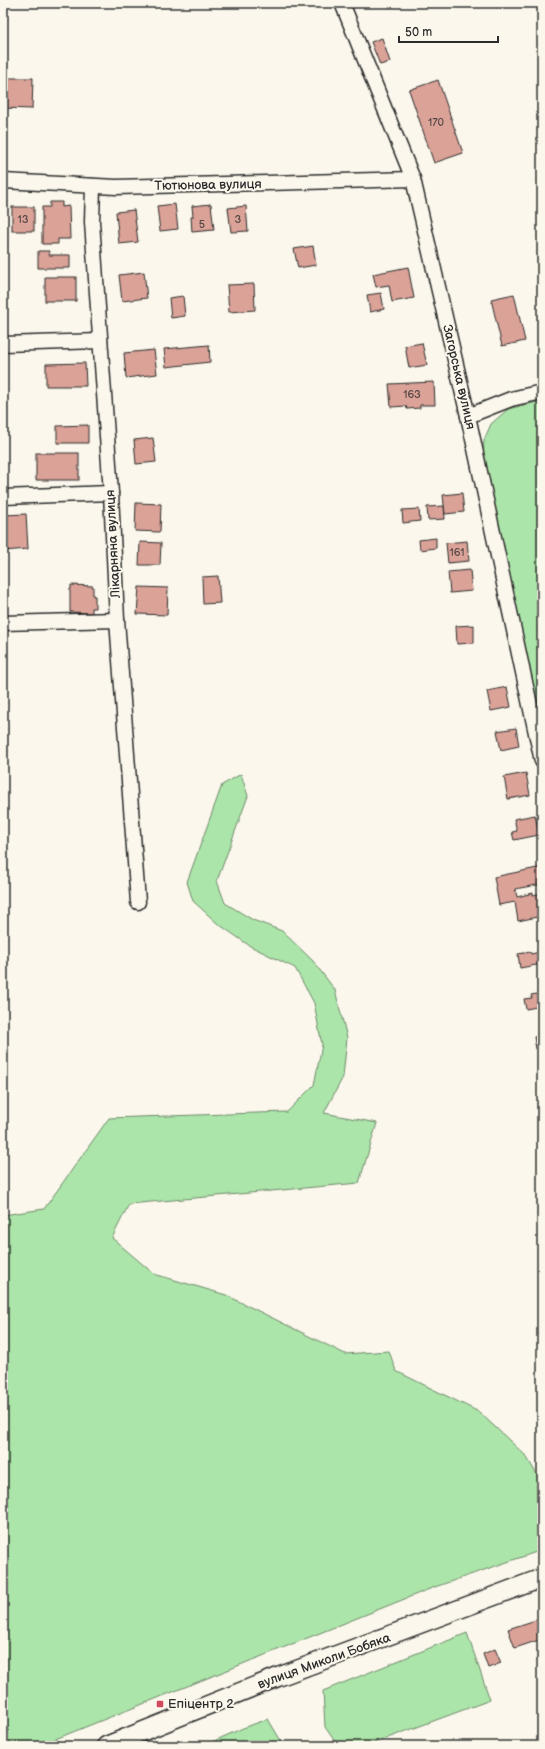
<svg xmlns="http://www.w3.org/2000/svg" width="545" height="1749" viewBox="0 0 545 1749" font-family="'Balsamiq Sans',sans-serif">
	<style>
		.green { fill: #ace5a9; stroke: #6c886a }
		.building { fill: #dba298; stroke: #2b2b2b }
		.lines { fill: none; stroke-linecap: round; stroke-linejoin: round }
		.minor-casing { stroke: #2b2b2b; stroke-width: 17 }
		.tertiary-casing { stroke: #2b2b2b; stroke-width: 21 }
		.minor { stroke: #fbf7ec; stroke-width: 14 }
		.tertiary { stroke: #fbf7ec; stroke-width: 18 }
		.poi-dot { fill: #d1495b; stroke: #fbf7ec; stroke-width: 1.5 }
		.labels { text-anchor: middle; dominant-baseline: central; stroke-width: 4; stroke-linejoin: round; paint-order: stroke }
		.number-label { font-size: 11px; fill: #574946 }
		.street-label { font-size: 13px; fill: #2b2b2b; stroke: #fbf7ec }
		.poi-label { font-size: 13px; fill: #2b2b2b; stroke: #fbf7ec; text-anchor: start }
	</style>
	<rect width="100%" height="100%" fill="#fbf7ec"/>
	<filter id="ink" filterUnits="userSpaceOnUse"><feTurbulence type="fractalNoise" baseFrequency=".025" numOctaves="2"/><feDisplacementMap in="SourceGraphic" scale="8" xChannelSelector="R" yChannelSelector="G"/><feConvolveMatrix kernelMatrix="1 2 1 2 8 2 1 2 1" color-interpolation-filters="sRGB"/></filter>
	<g filter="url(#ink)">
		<g class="green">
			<polygon points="542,401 542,729 483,463 484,440 491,424 508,409"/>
			<polygon points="241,774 248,796 217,881 225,903 253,920 282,931 313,961 335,990 347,1038 343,1077 324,1113 377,1123 359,1183 129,1204 112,1238 154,1274 226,1295 345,1354 389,1351 396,1371 479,1412 526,1456 542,1483 542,1550 432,1588 38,1746 3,1746 3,1215 44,1209 109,1118 287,1112 314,1085 322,1045 314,1003 295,968 250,946 217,923 193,901 187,882 222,785"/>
			<polygon points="467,1633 490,1700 366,1746 338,1746 325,1727 323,1691"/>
			<polygon points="268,1719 284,1746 203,1746 243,1728"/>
		</g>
		<g class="building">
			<polygon points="382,38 390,62 380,65 371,42"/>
			<polygon points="3,78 33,78 32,109 3,108"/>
			<polygon points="438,80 463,153 434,163 409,90"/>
			<polygon points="50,202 62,202 62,207 69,206 70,239 58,239 58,244 42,244 42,207 50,207"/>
			<polygon points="175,204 178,229 160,231 157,206"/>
			<polygon points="211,204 214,230 192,232 191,217 193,217 192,206"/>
			<polygon points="246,206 248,231 231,232 228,208"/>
			<rect x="12" y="207" width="22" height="24"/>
			<polygon points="134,210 138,242 119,244 116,212"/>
			<polygon points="313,246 316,265 298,268 294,249"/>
			<polygon points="38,251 49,251 49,255 70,255 70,268 38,268"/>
			<polygon points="408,267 414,298 392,302 389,285 376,287 373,274"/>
			<polygon points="144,272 147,298 122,301 119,275"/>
			<rect x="45" y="277" width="31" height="24"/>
			<polygon points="254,284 255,310 229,312 227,285"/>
			<polygon points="381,293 384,309 370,312 367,295"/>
			<polygon points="514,294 525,341 502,346 491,299"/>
			<polygon points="183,296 185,316 171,318 169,298"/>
			<polygon points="422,343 427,365 409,368 405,346"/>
			<polygon points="209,345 210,362 166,367 164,349"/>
			<polygon points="154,350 157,374 126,378 124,353"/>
			<polygon points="85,363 86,386 46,386 46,364"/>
			<polygon points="434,382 435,405 420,405 420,408 407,409 406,406 391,407 389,384"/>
			<polygon points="88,425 88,443 57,443 57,426"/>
			<polygon points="153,438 156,462 136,464 134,440"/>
			<rect x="36" y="453" width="43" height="27"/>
			<polygon points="462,493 464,512 445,514 443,495"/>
			<polygon points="136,503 161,504 160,532 135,531"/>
			<polygon points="444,506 445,519 428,520 427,507"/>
			<polygon points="419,509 420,521 403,523 402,510"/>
			<polygon points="26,514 28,549 3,551 3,515"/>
			<polygon points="436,538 436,548 420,550 419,540"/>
			<polygon points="467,541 469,561 448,563 446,543"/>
			<polygon points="140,542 161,543 160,565 139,565"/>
			<polygon points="470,570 472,591 450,593 448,572"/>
			<polygon points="218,576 220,603 203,604 202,577"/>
			<polygon points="71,585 93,586 93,596 95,596 95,608 92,608 92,613 70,612 70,589 71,589"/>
			<polygon points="139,587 168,588 167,615 137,614"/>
			<polygon points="474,625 474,643 457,644 456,626"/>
			<polygon points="507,687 511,707 491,711 487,691"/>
			<polygon points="516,728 519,746 501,750 497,731"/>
			<polygon points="526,773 530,795 508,799 504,777"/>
			<polygon points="535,815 539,835 514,840 512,832 517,831 514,819"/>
			<polygon points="542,867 542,884 515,889 517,897 533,893 533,895 542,893 542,916 518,921 515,902 499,905 494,877"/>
			<polygon points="530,952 531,954 540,952 542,964 520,968 518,954"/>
			<polygon points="542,993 542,1006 526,1009 524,999 532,998 531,995"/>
			<polygon points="542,1035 542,1048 536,1049 534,1037"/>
			<polygon points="542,1618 542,1639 515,1648 508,1629"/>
			<polygon points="495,1649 501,1663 488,1668 483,1654"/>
		</g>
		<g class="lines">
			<defs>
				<g id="minor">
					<polyline points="342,3 413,179 468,416 542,761"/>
					<polyline points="3,181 116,187 413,179"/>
					<polyline points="93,186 92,222 111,493 117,620 138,902"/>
					<polyline points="3,344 100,341"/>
					<polyline points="468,416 511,399 542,392"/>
					<polyline points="3,497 111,493"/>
					<polyline points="3,623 117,620"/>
				</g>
				<polyline id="tertiary" points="106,1746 278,1677 542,1578"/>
			</defs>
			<use href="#minor" class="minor-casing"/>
			<use href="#tertiary" class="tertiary-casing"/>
			<use href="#minor" class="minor"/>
			<use href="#tertiary" class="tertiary"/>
		</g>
	</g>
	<rect class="poi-dot" x="156" y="1700" width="8" height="8" rx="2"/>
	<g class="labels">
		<g class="number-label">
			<text x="436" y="122">170</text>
			<text x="23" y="219">13</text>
			<text x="238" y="219">3</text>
			<text x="202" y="224">5</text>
			<text x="412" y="394">163</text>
			<text x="457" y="552">161</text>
		</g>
		<g class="street-label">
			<text transform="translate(208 185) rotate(-1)">Тютюнова вулиця</text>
			<text transform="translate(459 377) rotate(77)">Загорська вулиця</text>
			<text transform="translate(113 544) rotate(-93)">Лікарняна вулиця</text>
			<text transform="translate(324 1661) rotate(-20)">вулиця Миколи Бобяка</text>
		</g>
		<g class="poi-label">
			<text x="168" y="1704">Епіцентр 2</text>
		</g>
	</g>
	<rect width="545" height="1749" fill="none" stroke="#fbf7ec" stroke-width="16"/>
	<rect x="8" y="8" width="529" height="1733" fill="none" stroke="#2b2b2b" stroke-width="1.5" filter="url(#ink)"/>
	<path d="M399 36v6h99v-6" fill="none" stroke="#2b2b2b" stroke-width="2"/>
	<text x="405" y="36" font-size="12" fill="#2b2b2b" stroke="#fbf7ec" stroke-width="3" paint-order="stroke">50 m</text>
</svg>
